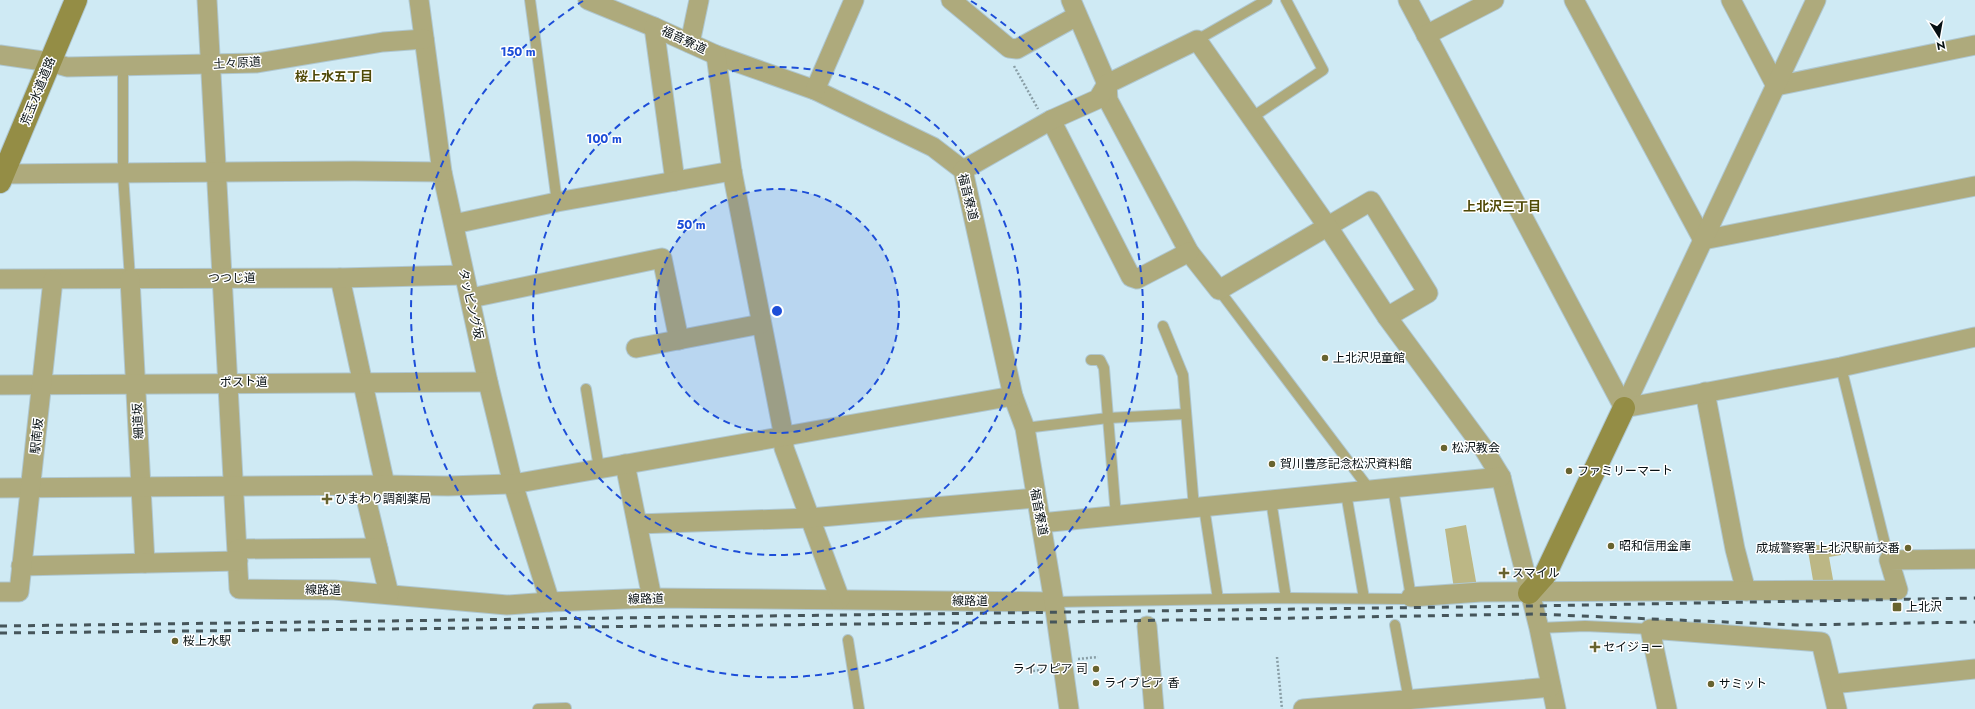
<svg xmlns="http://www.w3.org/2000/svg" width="1975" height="709" viewBox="0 0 1975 709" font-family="Jost,'Noto Sans JP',sans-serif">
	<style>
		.grass { fill: #bcb785 }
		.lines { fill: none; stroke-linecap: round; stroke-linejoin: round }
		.lane-casing { stroke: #afc7d0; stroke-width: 12 }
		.street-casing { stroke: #afc7d0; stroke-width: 21 }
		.secondary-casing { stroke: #afc7d0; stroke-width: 24 }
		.path { stroke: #899ea6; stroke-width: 2.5; stroke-dasharray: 2 2; stroke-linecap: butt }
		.lane { stroke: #aeaa7c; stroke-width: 10 }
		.street { stroke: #aeaa7c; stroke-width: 19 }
		.secondary { stroke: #948d45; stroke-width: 22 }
		.rail { stroke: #46555a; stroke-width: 3; stroke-dasharray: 7 7; stroke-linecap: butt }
		.ring { fill: none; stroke: #1d4ed8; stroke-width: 2; stroke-dasharray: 7 5 }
		.poi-dot { fill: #68632f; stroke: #fff; stroke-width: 1.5 }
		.labels { text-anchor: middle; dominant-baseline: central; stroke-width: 3; stroke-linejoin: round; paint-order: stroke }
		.street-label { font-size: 12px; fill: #071013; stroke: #fff }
		.poi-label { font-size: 12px; fill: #071013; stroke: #fff; text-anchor: start }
		.neighbourhood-label { font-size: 13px; font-weight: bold; fill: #4f4907; stroke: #fff }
		.centre { fill: #1d4ed8; stroke: #fff; stroke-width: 2 }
		.ring-label { font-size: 12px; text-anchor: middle; font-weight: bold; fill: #1d4ed8; stroke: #fff; stroke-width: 3; stroke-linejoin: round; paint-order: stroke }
	</style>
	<rect width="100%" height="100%" fill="#cfeaf4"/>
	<g class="grass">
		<polygon points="1466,525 1477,587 1454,589 1445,529"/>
		<polygon points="1807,545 1839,545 1841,555 1829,557 1834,585 1814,586"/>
	</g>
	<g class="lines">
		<defs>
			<g id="lane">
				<polyline points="530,0 557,202"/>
				<polyline points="1197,40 1267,0"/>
				<polyline points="123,65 123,174 130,279"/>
				<polyline points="1251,118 1323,70 1286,0"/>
				<polyline points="1219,290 1370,490"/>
				<polyline points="1163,326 1183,375 1194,508"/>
				<polyline points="1091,360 1100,360 1104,368 1116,516"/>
				<polyline points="1841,367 1889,560"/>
				<polyline points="586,389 599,468"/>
				<polyline points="1025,428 1108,418 1186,414"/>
				<polyline points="1346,493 1364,598"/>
				<polyline points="1271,500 1286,598"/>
				<polyline points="1204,507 1218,599"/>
				<polyline points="1054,602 1286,598 1404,599 1411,597 1393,488"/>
				<polyline points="1395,625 1409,700"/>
				<polyline points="1539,628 1585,626 1650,629"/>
				<polyline points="848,640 859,709"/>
				<polyline points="538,709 566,708"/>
			</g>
			<g id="street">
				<polyline points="207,0 239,589 334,590 507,605 550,602 652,598 1054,602"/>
				<polyline points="419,0 442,172 488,382 513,484 550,602"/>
				<polyline points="588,0 654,27 716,55 815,90 933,147 963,170 1013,396 1025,428 1054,602 1069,709"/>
				<polyline points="951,0 1009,48 1017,49 1077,16"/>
				<polyline points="1071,0 1107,84 1108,100 1189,252 1219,290 1371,201 1428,293 1387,317"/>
				<polyline points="1408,0 1624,408"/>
				<polyline points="1574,0 1703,240 1975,186"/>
				<polyline points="1731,0 1776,86 1975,45"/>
				<polyline points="654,27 675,181"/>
				<polyline points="1426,35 1494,0"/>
				<polyline points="690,43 699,0"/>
				<polyline points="0,55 50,62 67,67 257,63 383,42 424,39"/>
				<polyline points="716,55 732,171 784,437 784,448 840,599"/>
				<polyline points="815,90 854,0"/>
				<polyline points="1051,120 1131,277 1137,279 1189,252"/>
				<polyline points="963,170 1051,120 1098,99 1107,84 1197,40 1328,227 1387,317 1482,446 1501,477 1539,628 1556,709"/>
				<polyline points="4,174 354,171 442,172"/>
				<polyline points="454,224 557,202 732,171"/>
				<polyline points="340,278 385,485"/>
				<polyline points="0,279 340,278 464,275"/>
				<polyline points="130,279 145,563"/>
				<polyline points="471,298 662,258 679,340"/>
				<polyline points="636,348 761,324"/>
				<polyline points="0,385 488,382"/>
				<polyline points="1705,392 1735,549 1746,591"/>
				<polyline points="1624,408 1816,0"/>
				<polyline points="1624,408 1841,367 1975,337"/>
				<polyline points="625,464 652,598"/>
				<polyline points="363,486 389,594"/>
				<polyline points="0,488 385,485 448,486 513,484 1013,396"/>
				<polyline points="1041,523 1501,477"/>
				<polyline points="638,524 810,518 1035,498"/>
				<polyline points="238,549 378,548"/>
				<polyline points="21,566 238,561"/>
				<polyline points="0,592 19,592 53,280"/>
				<polyline points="1411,597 1481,592 1898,590 1889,560 1975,559"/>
				<polyline points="1147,626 1154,709"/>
				<polyline points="1832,684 1975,669"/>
				<polyline points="1303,709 1551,687"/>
				<polyline points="1667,709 1650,629 1821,642 1837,709"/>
			</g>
			<g id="secondary">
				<polyline points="0,182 76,0"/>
				<polyline points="1529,593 1545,575 1624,408"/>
			</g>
		</defs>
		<use href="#lane" class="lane-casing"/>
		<use href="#street" class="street-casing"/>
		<use href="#secondary" class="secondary-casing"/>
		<g class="path">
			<polyline points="1014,66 1038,109"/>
			<polyline points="1277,657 1282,709"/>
			<polyline points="1078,659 1098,657"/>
			<polyline points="1033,671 1047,669"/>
		</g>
		<use href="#lane" class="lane"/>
		<use href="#street" class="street"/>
		<use href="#secondary" class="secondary"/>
		<g class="rail">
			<polyline points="0,626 1533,606 1975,598"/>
			<polyline points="0,633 1057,622 1534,614 1797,625 1975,622"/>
		</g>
	</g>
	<circle cx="777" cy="311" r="122" fill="#1d4ed8" fill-opacity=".12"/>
	<g class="ring">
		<circle cx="777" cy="311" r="122"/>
		<circle cx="777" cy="311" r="244"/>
		<path d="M971 1A366 366 0 1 1 583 1"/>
	</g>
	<g class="poi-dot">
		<circle cx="1325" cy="358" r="4"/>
		<circle cx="1444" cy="448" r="4"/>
		<circle cx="1272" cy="464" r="4"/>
		<circle cx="1569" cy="471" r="4"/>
		<path d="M325 493h4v4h4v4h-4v4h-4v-4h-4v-4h4z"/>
		<circle cx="1611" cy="546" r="4"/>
		<circle cx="1908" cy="548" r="4"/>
		<path d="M1502 567h4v4h4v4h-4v4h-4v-4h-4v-4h4z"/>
		<rect x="1892" y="602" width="10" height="10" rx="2"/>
		<circle cx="175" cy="641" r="4"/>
		<path d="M1593 641h4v4h4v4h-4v4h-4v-4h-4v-4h4z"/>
		<circle cx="1096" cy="669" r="4"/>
		<circle cx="1096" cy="683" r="4"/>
		<circle cx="1711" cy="684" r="4"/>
	</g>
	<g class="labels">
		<g class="street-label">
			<text transform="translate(684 40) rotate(25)">福音寮道</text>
			<text transform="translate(237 63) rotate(-3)">土々原道</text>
			<text transform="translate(38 91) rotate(-68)">荒玉水道道路</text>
			<text transform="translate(968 197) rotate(76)">福音寮道</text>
			<text x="232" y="278">つつじ道</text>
			<text transform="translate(471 304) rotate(77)">タッピング坂</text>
			<text x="244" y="382">ポスト道</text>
			<text transform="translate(138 421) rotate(-93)">細道坂</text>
			<text transform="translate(37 436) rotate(-84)">駅南坂</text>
			<text transform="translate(1039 512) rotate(79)">福音寮道</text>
			<text transform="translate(323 590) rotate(1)">線路道</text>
			<text transform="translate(646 599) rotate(-1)">線路道</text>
			<text transform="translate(970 601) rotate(1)">線路道</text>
		</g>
		<g class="poi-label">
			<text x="1333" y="358">上北沢児童館</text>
			<text x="1452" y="448">松沢教会</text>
			<text x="1280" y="464">賀川豊彦記念松沢資料館</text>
			<text x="1577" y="471">ファミリーマート</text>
			<text x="335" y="499">ひまわり調剤薬局</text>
			<text x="1619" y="546">昭和信用金庫</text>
			<text x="1900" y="548" text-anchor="end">成城警察署上北沢駅前交番</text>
			<text x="1512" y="573">スマイル</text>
			<text x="1906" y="607">上北沢</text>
			<text x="183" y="641">桜上水駅</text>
			<text x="1603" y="647">セイジョー</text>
			<text x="1088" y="669" text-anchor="end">ライフピア 司</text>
			<text x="1104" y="683">ライブピア 香</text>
			<text x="1719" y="684">サミット</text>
		</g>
		<g class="neighbourhood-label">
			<text x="334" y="76">桜上水五丁目</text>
			<text x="1502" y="206">上北沢三丁目</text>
		</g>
	</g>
	<circle cx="777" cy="311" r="6" class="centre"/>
	<g class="ring-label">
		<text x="518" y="56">150 m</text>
		<text x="604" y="143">100 m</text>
		<text x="691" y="229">50 m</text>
	</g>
	<g transform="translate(1939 36) rotate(169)" stroke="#ffffff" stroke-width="3" paint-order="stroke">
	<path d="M0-3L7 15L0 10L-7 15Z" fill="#071013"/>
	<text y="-6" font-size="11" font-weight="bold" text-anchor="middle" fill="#071013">N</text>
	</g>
</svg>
